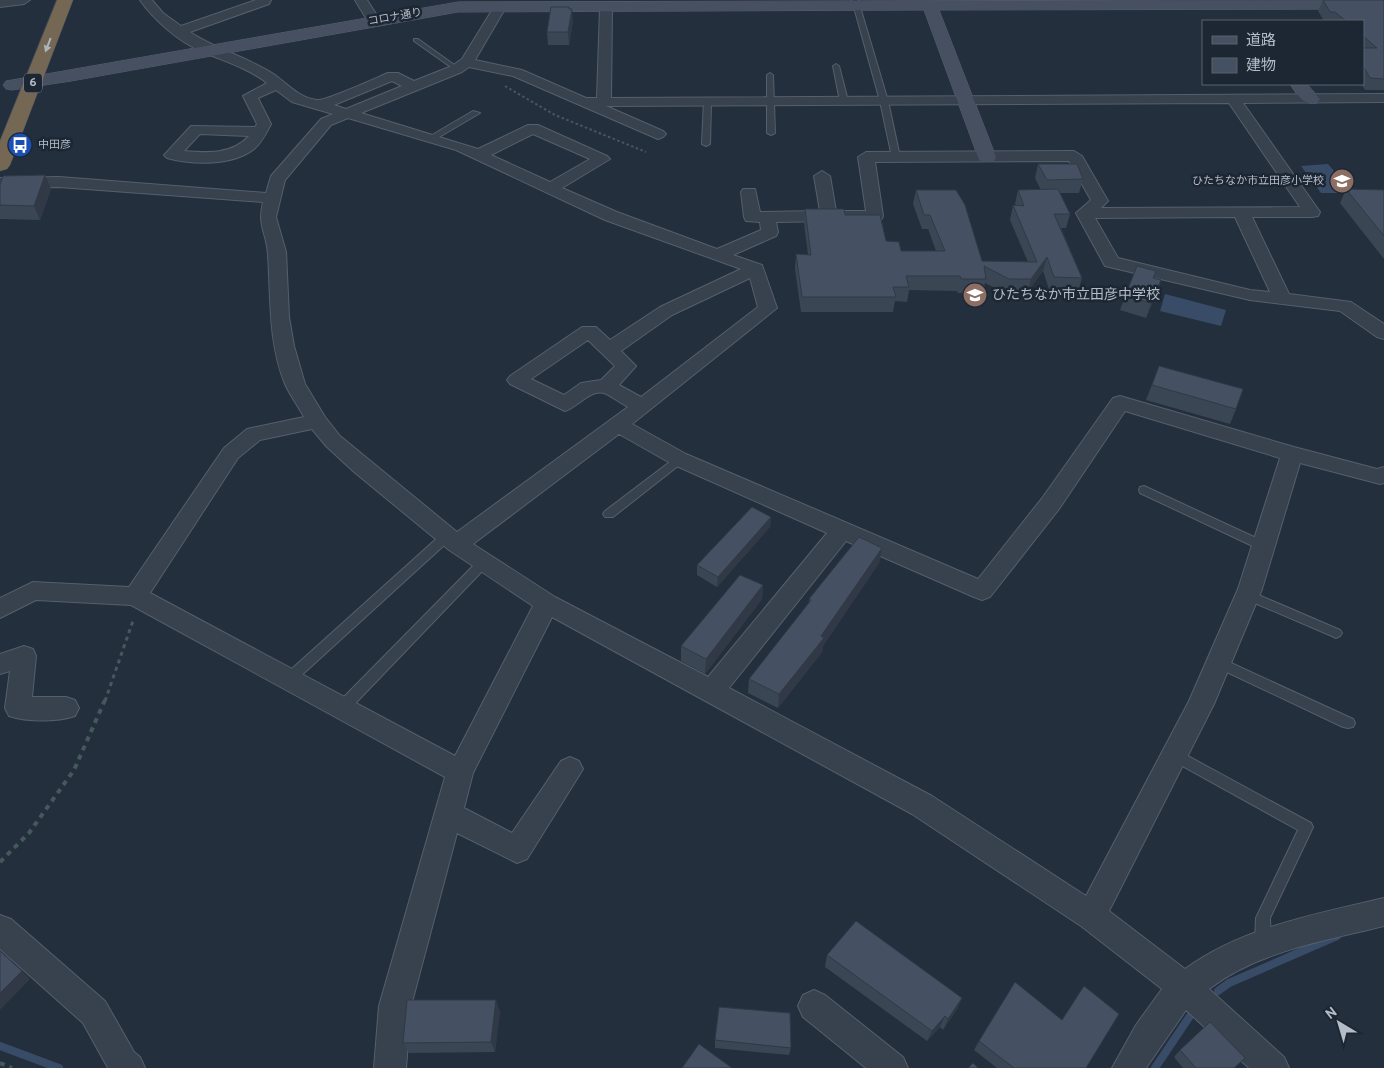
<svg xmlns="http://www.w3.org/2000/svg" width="1384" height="1068" viewBox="0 0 1384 1068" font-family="Overpass,'Noto Sans JP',sans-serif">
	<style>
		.water { fill: #394c67 }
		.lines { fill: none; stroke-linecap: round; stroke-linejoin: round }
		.stream { stroke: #394c67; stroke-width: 8 }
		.lane-casing { stroke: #565f6c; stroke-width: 2 }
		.street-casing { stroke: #565f6c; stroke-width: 2 }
		.secondary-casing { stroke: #565f6c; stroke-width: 1 }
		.highway-casing { stroke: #434c59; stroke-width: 1 }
		.path-far2 { stroke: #44595c; stroke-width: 2; stroke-dasharray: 2.5 2.5; stroke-linecap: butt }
		.path-far1 { stroke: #44595c; stroke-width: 3; stroke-dasharray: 4 4; stroke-linecap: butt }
		.path { stroke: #44595c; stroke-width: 4; stroke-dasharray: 5 5; stroke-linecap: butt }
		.lane { fill: #38414e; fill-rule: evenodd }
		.street { fill: #38414e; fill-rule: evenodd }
		.secondary { fill: #465061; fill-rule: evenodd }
		.highway { fill: #746855; fill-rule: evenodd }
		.wall { fill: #3b4654 }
		.shaded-wall { fill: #303945 }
		.building { fill: #455162; stroke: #303945 }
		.oneway { fill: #aeb4bd }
		.labels { text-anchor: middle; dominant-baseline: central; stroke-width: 5; stroke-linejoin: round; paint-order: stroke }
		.far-street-label { font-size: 11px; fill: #b4bcc9; stroke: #1d2633 }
		.far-poi-label { font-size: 11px; fill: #b4bcc9; stroke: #1d2633; text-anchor: start }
		.shield { fill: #1d2633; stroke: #878f9c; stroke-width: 1 }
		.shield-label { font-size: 12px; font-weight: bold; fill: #b4bcc9 }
		.poi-label { font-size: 14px; fill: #b4bcc9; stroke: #1d2633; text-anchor: start }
	</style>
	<rect width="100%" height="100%" fill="#242f3e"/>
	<g class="water">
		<polygon points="1328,164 1353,193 1321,193 1301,166"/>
		<polygon points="1165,294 1226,310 1221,326 1160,311"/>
	</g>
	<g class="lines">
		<g class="stream">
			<polyline points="1218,991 1229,983 1337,936"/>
			<polyline points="0,1046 59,1068"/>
			<polyline points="1155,1068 1192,1013"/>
		</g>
		<defs>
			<g id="lane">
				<polygon points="852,0 858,0 888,101 900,157 899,159 892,157 880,101"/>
				<polygon points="414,39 418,39 460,69 455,70 414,41"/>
				<polygon points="836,64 839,66 848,101 844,103 840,101 833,66"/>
				<polygon points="770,73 773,75 775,133 771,135 767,133 767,75"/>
				<polygon points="704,100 711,102 710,144 706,146 702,144"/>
				<polygon points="473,111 480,113 434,140 427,138"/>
				<polygon points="679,455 684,459 683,462 613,517 605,517 603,514 605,511"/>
				<polygon points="1144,486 1267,543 1269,546 1263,550 1259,549 1140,493 1139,490 1140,487"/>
				<polygon points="448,531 454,535 452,538 293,683 289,684 285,683 283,679 285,675 444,532"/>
				<polygon points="484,558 488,559 490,562 488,565 347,712 342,713 337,712 336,708 337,704 480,559"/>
				<polygon points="1247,590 1340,630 1342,633 1340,636 1336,638 1332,636 1243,598 1241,595 1243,592"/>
				<polygon points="1218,657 1353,719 1355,723 1353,727 1348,728 1343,727 1214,666 1212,662 1214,658"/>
				<polygon points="1173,748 1311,823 1313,827 1270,918 1271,942 1268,947 1263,949 1258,947 1255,942 1256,918 1298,830 1168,758 1166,754 1168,750"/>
			</g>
			<g id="street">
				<polygon points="0,0 30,0 24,4 0,7"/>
				<path d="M140 0H152L163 13 181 26 256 0H271L269 4 190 32C217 50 248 57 275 75 288 85 300 98 317 100 326 101 376 78 388 73H398L414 81 452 66 462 59 494 7 500 3 506 7 475 60 522 70 586 98H597L600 8 606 4 612 8 611 98 1384 94V102L1243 103 1320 212 1318 216 1312 217H1252L1289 294 1351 302 1384 324V339L1377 337 1340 311 1250 300 1105 266 1076 213 1091 200 1069 161 875 162 883 216 881 220 776 222 778 232 776 236 733 255 762 265 777 308 632 424 686 454 978 579 1043 497 1113 398 1120 396 1294 447 1377 469 1384 467V483L1380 484 1300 463 1262 589 1214 704 1109 911 1185 969C1243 927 1316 914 1384 898V926C1324 941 1259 951 1209 989L1284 1057 1289 1068H1249L1186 1010 1146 1068H1112L1136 1025 1162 989 1081 926 912 814 552 617 473 773 464 808 512 833 561 761 570 757 579 761 583 769 527 859 517 863 457 833 411 1006 406 1068H374L379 1006 445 777 131 605 36 600 0 618V598L33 582 129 587 224 448 247 429 304 417C298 406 290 395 285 384 268 342 271 298 268 255 267 233 257 227 263 202L59 187 0 188V178L59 177 266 193 271 176 321 119 333 114 292 102 276 90 258 98 271 124C266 133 263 141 254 149 233 166 192 165 167 158L164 155 167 152 191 126 255 127 257 124 243 96 267 83C248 68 223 61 201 51 179 42 153 19 140 0ZM469 67 513 76 658 139 663 137 666 134 663 131 606 106 1229 103 1300 207 1101 208 1108 201 1082 156 1074 151 866 152 858 157 866 211H836L830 176 822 171 814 176 820 211 760 212 755 189H743L741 192 744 217 746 221 760 222 761 230 717 249 617 212 562 188 610 159 607 156 538 125H528L478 149 361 113 462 72ZM392 81 402 86 346 109 334 105ZM348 118 456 150 605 220 741 269 660 307 610 340 596 327H582L510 376 507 380 510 384 565 411C578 407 590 389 604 393 612 396 620 403 628 407L457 532 340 436 325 417 305 384 294 346 289 317 286 252 276 217 285 180 331 125ZM200 134 249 136C231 155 208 153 184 151ZM533 134 590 159 550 182 491 155ZM1235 217 1270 292 1250 290 1118 258 1095 218ZM750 278 758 307 641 397 619 385 636 366 621 351 672 315ZM588 340 615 366 601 380 581 383 564 395 531 379ZM1125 411 1280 458 1238 589 1189 701 1086 896 932 796 729 688 846 541 974 597 982 600 990 597 1059 509ZM312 429 326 446 353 471 449 550 533 606 455 756 150 593 238 458 260 440ZM619 434 672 464 827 533 708 677 555 597 473 544Z"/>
				<polygon points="355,0 367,0 380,20 379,23 369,23"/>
				<path d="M24 646 33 649 36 656 32 697H66L75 700 79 708 75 716C57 722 27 722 9 716L5 708 10 671 0 674V654Z"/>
				<polygon points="0,915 11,919 105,1001 134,1052 140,1057 145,1068 108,1068 83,1023 0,949"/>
				<polygon points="814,990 825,995 903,1057 908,1068 866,1068 803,1017 798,1006 803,995"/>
			</g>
			<g id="secondary">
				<polygon points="1384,0 1384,9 939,10 996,157 994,161 980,161 978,157 924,10 458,12 71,81 12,90 6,89 3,85 6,81 12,80 458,2"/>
				<path d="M1290 84H1307L1320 99 1317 103C1304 106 1296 94 1290 84Z"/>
			</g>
			<polygon id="highway" points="57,0 73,0 10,165 7,169 0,171 0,141"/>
		</defs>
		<use href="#lane" class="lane-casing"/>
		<use href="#street" class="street-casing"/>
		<use href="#secondary" class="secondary-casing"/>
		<use href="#highway" class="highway-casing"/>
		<polyline class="path-far2" points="505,86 555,115 646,152"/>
		<polyline class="path-far1" points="105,701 134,618"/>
		<g class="path">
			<polyline points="0,862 29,833 74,770 105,700"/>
			<polyline points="0,1063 12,1068"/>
		</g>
		<use href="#lane" class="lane"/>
		<use href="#street" class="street"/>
		<use href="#secondary" class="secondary"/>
		<use href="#highway" class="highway"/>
	</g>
	<g class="wall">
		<polygon points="1323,0 1384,0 1384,90 1365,90 1361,84 1363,84 1363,21 1324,21 1318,11"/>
		<polygon points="569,9 573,21 569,45 548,45 547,32"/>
		<polygon points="1038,164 1083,179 1079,193 1060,193 1070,214 1066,228 1061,228 1082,278 1078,292 1050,292 1043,271 1027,293 1005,293 985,283 983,293 958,293 957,291 909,290 907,302 895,301 893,312 801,312 795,269 796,254 808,255 804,223 805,209 845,215 901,251 936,251 928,229 922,229 913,204 916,190 982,261 1028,262 1010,220 1013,205 1016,205 1015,204 1018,190 1041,190 1035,178"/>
		<polygon points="0,185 51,189 40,220 0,219"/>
		<polygon points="1346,189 1384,190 1384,259 1340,203"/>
		<polygon points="1156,271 1153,278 1161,280 1156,295 1146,318 1120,310 1125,296"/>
		<polygon points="1159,366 1236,409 1230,424 1146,400"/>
		<polygon points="771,517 770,527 717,587 697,575 697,565"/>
		<polygon points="882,548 879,563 823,646 822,652 778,708 748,693 749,679 809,603 809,599"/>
		<polygon points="763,585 762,599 705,674 681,661 681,646"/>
		<polygon points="827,955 962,998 957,1009 943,1030 940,1027 927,1041 825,967"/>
		<polygon points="500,1011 495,1052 409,1053 403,1043"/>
		<polygon points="715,1040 791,1048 789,1055 715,1048"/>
		<polygon points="979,1041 1086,1068 997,1068 974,1050"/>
		<polygon points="1180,1050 1235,1068 1183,1068 1174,1057"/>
	</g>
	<g class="shaded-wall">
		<polygon points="569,7 570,19 572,9 573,21 569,45 568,32"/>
		<polygon points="45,175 51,189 40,220 34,206"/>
		<polygon points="1047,257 1043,271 1027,293 1031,279"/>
		<polygon points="1161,280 1156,295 1146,318 1151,303"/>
		<polygon points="771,517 770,527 717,587 718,577"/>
		<polygon points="882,548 879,563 823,646 822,652 778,708 779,694"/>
		<polygon points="763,585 762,599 705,674 706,659"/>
		<polygon points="22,971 30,979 0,1010 0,993"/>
		<polygon points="962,998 957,1009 943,1030 948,1019"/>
		<polygon points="496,1000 500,1011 495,1052 491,1042"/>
		<polygon points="945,1016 940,1027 927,1041 932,1031"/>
	</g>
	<g class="building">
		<polygon points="1323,0 1384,0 1384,79 1370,78 1363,66 1363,48 1377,48 1363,36 1363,21 1346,21 1335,12 1330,12"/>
		<polygon points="551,7 569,7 569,9 572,9 568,32 547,32"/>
		<polygon points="1038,164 1077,164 1083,179 1047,180"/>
		<polygon points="45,175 34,206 0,205 0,185 3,176"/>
		<polygon points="1058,189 1070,214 1054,214 1082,278 1054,277 1047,257 1031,279 1009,279 984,266 986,279 961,279 960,276 906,276 909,287 893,287 896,297 802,297 796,254 811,255 805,209 844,209 845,215 880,215 886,241 899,242 901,251 945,251 930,215 924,215 916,190 956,190 965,205 982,261 1037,262 1013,205 1024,206 1018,190"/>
		<polygon points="1346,189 1384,190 1384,236"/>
		<polygon points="1137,266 1156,271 1153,278 1161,280 1151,303 1125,296"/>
		<polygon points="1159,366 1243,389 1236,409 1152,385"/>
		<polygon points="752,507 771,517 718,577 697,565"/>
		<polygon points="859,537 882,548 821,636 824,638 779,694 749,679 811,600 809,599"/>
		<polygon points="740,575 763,585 706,659 681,646"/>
		<polygon points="856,921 962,998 948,1019 945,1016 932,1031 827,955"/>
		<polygon points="0,951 22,971 0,993"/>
		<polygon points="1015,982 1062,1020 1084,986 1119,1014 1086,1068 1014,1068 979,1041"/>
		<polygon points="407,1000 496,1000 491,1042 403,1043"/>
		<polygon points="719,1007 790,1013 791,1048 715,1040"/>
		<polygon points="1210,1022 1245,1058 1234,1068 1196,1068 1180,1050"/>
		<polygon points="699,1044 732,1068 682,1068"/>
		<polygon points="973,1063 978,1068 968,1068"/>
	</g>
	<defs><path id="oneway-solid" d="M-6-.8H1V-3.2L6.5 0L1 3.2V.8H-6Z" transform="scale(1.25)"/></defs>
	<use class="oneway" href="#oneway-solid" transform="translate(48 45) rotate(111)"/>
	<defs>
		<symbol id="bus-disc" viewBox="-11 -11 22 22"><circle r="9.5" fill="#1a4fb4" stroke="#1d2633"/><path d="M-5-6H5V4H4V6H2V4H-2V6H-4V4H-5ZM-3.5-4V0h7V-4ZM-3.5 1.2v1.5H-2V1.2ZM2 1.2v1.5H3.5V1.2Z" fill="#fff"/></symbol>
		<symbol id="school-disc" viewBox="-11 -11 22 22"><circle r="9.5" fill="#8d6e63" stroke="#1d2633"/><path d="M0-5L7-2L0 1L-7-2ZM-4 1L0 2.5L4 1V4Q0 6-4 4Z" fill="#fff"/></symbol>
	</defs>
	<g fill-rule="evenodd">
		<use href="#bus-disc" x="6" y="131" width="28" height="28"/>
		<use href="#school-disc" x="1328" y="167" width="28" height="28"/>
		<use href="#school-disc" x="961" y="281" width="28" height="28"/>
	</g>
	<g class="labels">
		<g class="far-street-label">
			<text transform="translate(395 17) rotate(-10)">コロナ通り</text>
		</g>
		<g class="far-poi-label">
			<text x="38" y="145">中田彦</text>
			<text x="1324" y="181" text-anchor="end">ひたちなか市立田彦小学校</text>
		</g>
		<rect class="shield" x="24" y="73.5" width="18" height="19" rx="4"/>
		<g class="shield-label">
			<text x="33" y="83">6</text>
		</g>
		<g class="poi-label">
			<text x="992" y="295">ひたちなか市立田彦中学校</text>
		</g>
	</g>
	<rect x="1202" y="20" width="162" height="65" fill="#1d2633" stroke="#59626f"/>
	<rect x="1212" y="36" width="25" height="8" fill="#465061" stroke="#59626f"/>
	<text x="1246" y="45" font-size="15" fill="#b4bcc9">道路</text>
	<rect x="1212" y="58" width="25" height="15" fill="#455162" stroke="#59626f"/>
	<text x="1246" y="70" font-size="15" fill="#b4bcc9">建物</text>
	<g transform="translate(1339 1023) rotate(322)" stroke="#1d2633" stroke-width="4" paint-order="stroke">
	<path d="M0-4L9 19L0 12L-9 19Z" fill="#b4bcc9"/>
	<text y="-8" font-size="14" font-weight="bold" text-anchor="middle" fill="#b4bcc9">N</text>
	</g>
</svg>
